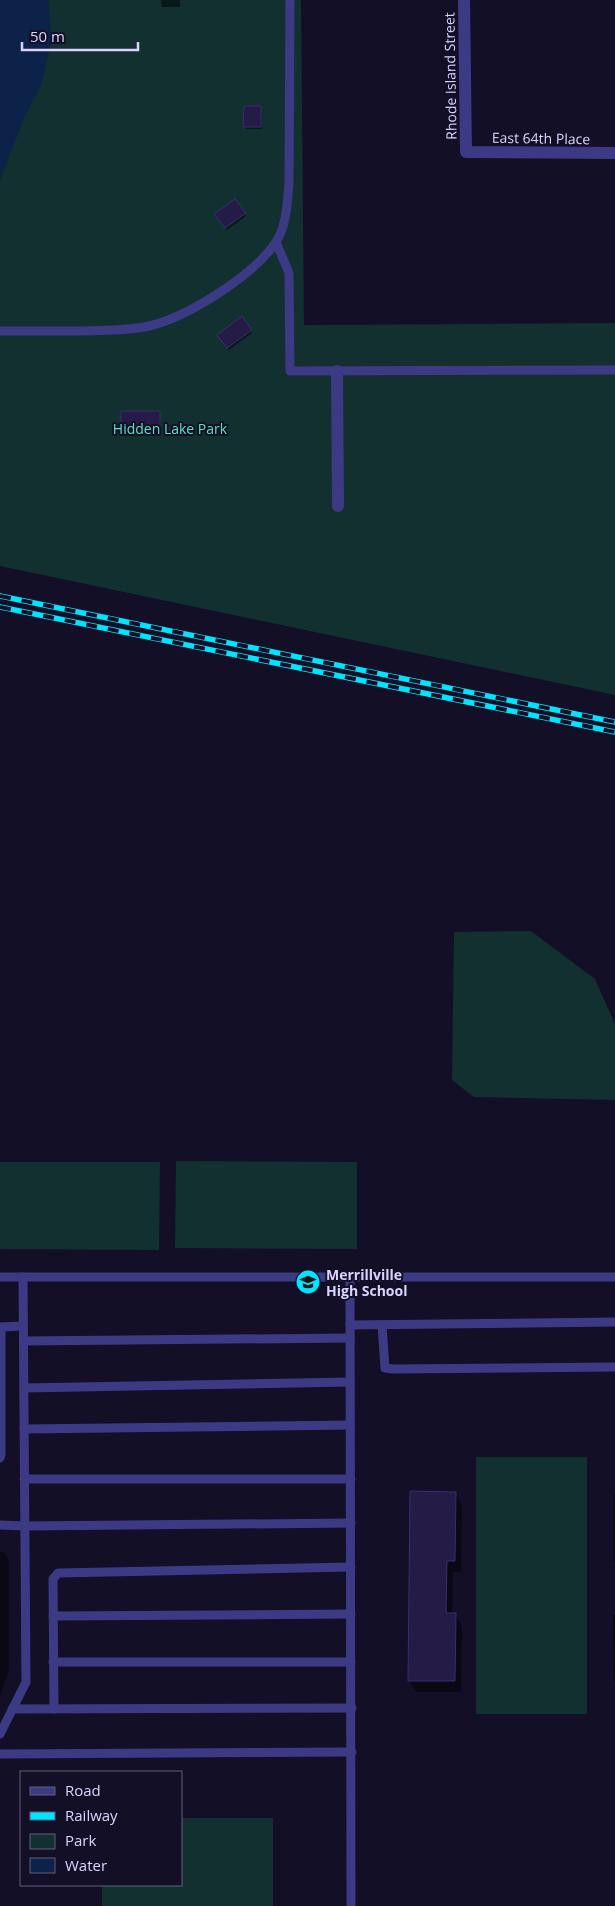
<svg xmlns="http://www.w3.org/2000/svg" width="615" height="1906" viewBox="0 0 615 1906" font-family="'Open Sans',sans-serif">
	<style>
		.green { fill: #12302f }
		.water { fill: #0c2248 }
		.shadow { fill: #0007 }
		.building { fill: #241b47; stroke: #3b2d73 }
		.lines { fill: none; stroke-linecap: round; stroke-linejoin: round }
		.lane { stroke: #3d3a85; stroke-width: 9 }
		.street { stroke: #3d3a85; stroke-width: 12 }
		.rail-casing { stroke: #00e5ff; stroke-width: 5.5 }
		.rail { stroke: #130f26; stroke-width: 4; stroke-dasharray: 11; stroke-linecap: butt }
		.labels { text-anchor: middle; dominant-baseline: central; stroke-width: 4; stroke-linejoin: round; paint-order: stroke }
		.street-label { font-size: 14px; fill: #d9d4ff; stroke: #130f26 }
		.park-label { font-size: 14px; fill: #5fe0c0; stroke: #130f26 }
		.poi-label { font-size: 14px; font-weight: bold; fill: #d9d4ff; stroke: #130f26; text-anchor: start }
	</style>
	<rect width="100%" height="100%" fill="#130f26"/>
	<g class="green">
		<polygon points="0,0 301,0 304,325 615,323 615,695 0,566"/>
		<polygon points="531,931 595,979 615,1024 615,1100 474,1097 452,1080 454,932"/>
		<polygon points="176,1161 357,1162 357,1249 175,1248"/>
		<polygon points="0,1162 160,1162 159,1250 0,1249"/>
		<rect x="476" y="1457" width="111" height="257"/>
		<polygon points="181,1818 273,1818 273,1906 102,1906 102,1885 181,1885"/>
	</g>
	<polygon class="water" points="0,0 48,0 52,38 41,86 25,116 0,180"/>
	<g class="shadow">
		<polygon points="161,0 180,0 180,7 162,7"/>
		<polygon points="261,108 262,129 246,129 245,127"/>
		<polygon points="245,214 246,216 227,230 217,216"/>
		<polygon points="251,330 252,333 229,350 220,337"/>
		<polygon points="159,412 161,429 123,430 122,427 122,413"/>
		<polygon points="455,1493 462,1505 461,1572 453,1572 452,1614 455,1614 462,1626 461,1692 416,1692 409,1680"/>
		<polygon points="614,1493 615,1493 615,1563 614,1561"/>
		<polygon points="0,1552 4,1552 9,1561 9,1669 0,1696"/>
		<polygon points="613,1615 615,1615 615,1683 614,1680"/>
	</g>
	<g class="building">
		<polygon points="244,106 261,106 261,127 243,127"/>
		<polygon points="235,199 246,213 225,228 214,214"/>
		<polygon points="242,316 252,330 227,348 217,335"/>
		<rect x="121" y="411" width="39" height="16"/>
		<polygon points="410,1491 456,1492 455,1561 447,1561 446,1613 456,1613 455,1681 408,1681"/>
	</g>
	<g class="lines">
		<g class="lane">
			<polyline points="276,242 289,273 290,371 615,370"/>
			<path d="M0 331C27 331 53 331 80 331 101 330 123 331 144 327 184 320 253 276 276 242 287 225 287 203 289 184L290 0"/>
			<polyline points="0,1277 615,1277"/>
			<polyline points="350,1277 351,1906"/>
			<polyline points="350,1325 615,1322"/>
			<polyline points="382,1325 385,1368 393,1369 615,1367"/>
			<polyline points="0,1327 23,1326"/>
			<polyline points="0,1330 1,1332 1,1454 0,1458"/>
			<polyline points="24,1341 350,1338"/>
			<polyline points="24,1388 350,1382"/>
			<polyline points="24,1429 350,1425"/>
			<polyline points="24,1479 351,1479"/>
			<polyline points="0,1525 25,1526 351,1523"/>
			<polyline points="53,1616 351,1614"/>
			<polyline points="53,1662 351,1662"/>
			<polyline points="12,1709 352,1708"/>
			<polyline points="54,1709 53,1579 58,1573 351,1567"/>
			<polyline points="0,1734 26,1682 23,1277"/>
			<polyline points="0,1754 352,1752"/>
		</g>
		<g class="street">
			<polyline points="464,0 466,152 615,153"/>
			<polyline points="337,371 338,506"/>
		</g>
		<defs>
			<g id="rail">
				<polyline points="0,596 615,722"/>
				<polyline points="0,607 615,732"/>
			</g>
		</defs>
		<use href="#rail" class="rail-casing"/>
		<use href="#rail" class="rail"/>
	</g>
	<defs>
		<symbol id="school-disc" viewBox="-11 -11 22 22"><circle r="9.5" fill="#00e5ff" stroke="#130f26"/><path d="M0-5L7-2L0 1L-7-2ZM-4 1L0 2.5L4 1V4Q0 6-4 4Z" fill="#111"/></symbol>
	</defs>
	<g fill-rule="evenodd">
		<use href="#school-disc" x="294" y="1268" width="28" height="28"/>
	</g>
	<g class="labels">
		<g class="street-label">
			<text transform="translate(450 76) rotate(-91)">Rhode Island Street</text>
			<text transform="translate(541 138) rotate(1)">East 64th Place</text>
		</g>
		<g class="park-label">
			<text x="170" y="428">Hidden Lake Park</text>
		</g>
		<g class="poi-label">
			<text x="326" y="1274">Merrillville<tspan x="326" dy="16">High School</tspan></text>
		</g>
	</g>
	<rect x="20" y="1771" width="162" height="115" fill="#130f26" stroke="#625e7d"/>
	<rect x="30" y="1787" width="25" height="8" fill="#3d3a85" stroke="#625e7d"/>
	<text x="65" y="1796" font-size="15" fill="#d9d4ff">Road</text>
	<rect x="30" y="1812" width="25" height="8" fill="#00e5ff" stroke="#625e7d"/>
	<text x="65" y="1821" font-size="15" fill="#d9d4ff">Railway</text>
	<rect x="30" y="1834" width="25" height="15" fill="#12302f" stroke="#625e7d"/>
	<text x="65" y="1846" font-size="15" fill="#d9d4ff">Park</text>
	<rect x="30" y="1858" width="25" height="15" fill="#0c2248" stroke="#625e7d"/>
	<text x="65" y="1871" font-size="15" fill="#d9d4ff">Water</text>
	<path d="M22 42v8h116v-8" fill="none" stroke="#d9d4ff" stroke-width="2.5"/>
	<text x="30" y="42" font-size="15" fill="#d9d4ff" stroke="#130f26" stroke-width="4" paint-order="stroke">50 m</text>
</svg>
